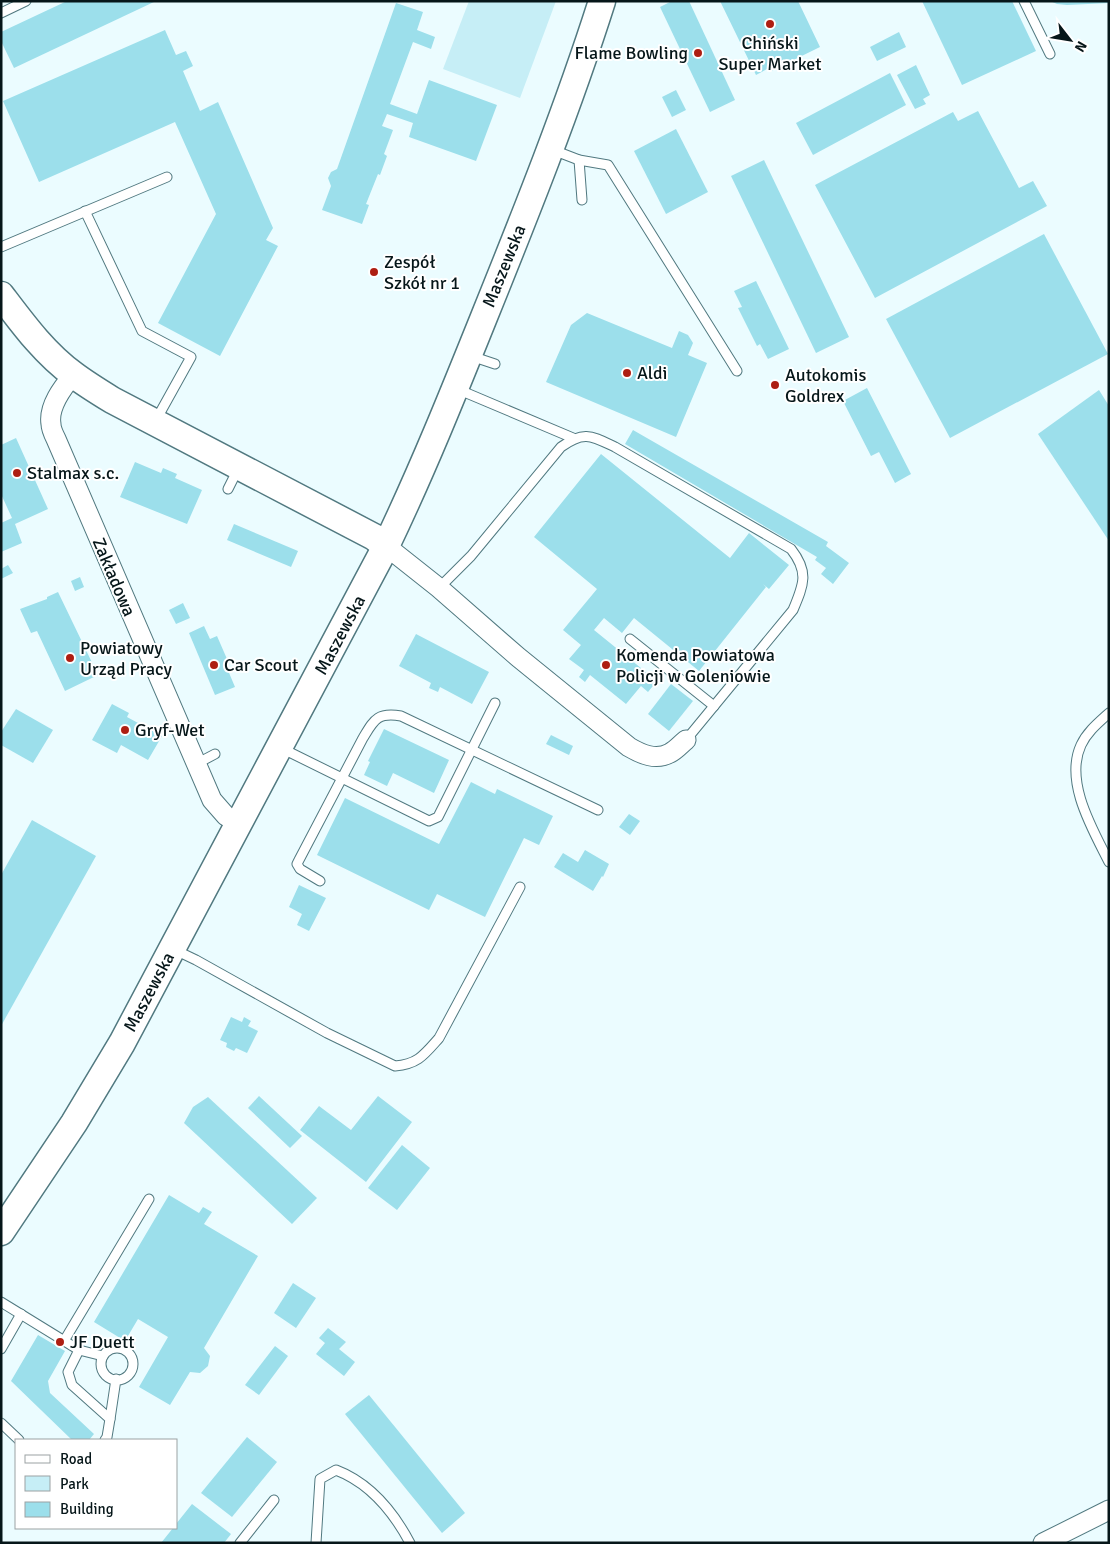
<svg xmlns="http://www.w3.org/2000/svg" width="1110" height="1544" viewBox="0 0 1110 1544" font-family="Signika,sans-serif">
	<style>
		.green { fill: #c6eef6 }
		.building { fill: #9cdfeb }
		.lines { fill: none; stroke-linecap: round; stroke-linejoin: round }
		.lane-casing { stroke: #517980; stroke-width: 11 }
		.street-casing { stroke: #517980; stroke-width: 21 }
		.secondary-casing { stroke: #517980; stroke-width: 29 }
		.lane { stroke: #fff; stroke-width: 9 }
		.street { stroke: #fff; stroke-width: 19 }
		.secondary { stroke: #fff; stroke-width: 26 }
		.poi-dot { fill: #ae1e12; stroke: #fff; stroke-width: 2 }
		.labels { text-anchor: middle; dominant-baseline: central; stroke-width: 4; stroke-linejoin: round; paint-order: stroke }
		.poi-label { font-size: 18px; fill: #061619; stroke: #fff; text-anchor: start }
		.street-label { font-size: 18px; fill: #061619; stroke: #fff }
	</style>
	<rect width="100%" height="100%" fill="#ebfcff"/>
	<polygon class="green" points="469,1 556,1 520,98 443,69"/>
	<g class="building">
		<polygon points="67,1 156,1 14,68 1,41 1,32"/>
		<polygon points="672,1 689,1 735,100 710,112 660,7"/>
		<polygon points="720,1 798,1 820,47 769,72 767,69 756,75"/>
		<polygon points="922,1 1012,1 1036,51 962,85"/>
		<polygon points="1050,1 1109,1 1109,3 1067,5 1057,4"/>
		<polygon points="396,3 423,12 417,30 435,37 431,49 413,42 390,104 417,114 429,80 497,105 476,161 409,137 413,123 387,114 382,126 393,130 384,154 387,156 380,175 378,174 366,204 369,205 362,224 322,210 331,186 328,178 331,172 337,169"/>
		<polygon points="165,30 176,55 186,51 193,66 183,71 200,111 218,102 273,228 266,240 278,246 220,356 158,323 216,214 175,122 39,182 3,101"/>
		<polygon points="899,32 906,47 877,61 870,47"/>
		<polygon points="916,65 930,95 923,99 926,104 915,109 897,75"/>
		<polygon points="890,73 906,105 813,155 796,123"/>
		<polygon points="676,90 686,110 672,117 662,97"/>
		<polygon points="978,111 1019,188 1033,181 1047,206 875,298 815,185 953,112 958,121"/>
		<polygon points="676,129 708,192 666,214 634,151"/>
		<polygon points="764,160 849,337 816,353 731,176"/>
		<polygon points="1044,234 1108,354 950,438 886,319"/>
		<polygon points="756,281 789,349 768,359 760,344 757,346 738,308 742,307 734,291"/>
		<polygon points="587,313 672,348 679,331 688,335 693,343 688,355 707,363 676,437 546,382 571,325"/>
		<polygon points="867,388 911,474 895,483 879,452 871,456 843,401"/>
		<polygon points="1099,390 1109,406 1109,541 1038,434"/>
		<polygon points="633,430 828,542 826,546 849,563 833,584 821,574 826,568 815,560 817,557 625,444"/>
		<polygon points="16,438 48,509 15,524 22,543 1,552 1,523 12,518 1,494 1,445"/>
		<polygon points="601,454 730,558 749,533 789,565 769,589 763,584 766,587 699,671 634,618 622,633 604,618 594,630 657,681 648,692 641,686 626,704 590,675 585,682 579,677 584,670 569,659 581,645 563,630 597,589 534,537"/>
		<polygon points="135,462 161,473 163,468 177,474 175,478 202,490 187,524 120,497"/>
		<polygon points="234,524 298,551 291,567 227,540"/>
		<polygon points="8,565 13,573 1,579 1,569"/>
		<polygon points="80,577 84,587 75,591 71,581"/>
		<polygon points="58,592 98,675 65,691 37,631 31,633 20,609 47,599 47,597"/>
		<polygon points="183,603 190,618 176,624 169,610"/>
		<polygon points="204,626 210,639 217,636 227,659 224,661 235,687 215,695 189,633"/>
		<polygon points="416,634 489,672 472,704 440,687 438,692 429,688 431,683 399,666"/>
		<polygon points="671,684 693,701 669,731 648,714"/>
		<polygon points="112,704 129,713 127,717 162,736 148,760 121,745 117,753 92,740"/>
		<polygon points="16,709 53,730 33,763 1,745 1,732"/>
		<polygon points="384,729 449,760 434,793 393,773 387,786 364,775 370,762 368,761"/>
		<polygon points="551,735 573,746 569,755 546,744"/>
		<polygon points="471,782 495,794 497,789 553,816 539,845 524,838 485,917 437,894 429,910 317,855 345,798 439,844"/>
		<polygon points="629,814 640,821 630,835 619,827"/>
		<polygon points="32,820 96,856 1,1026 1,875"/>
		<polygon points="585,850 609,864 603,877 602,876 593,891 554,867 563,853 578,862"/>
		<polygon points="299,885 326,898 309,931 297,925 302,914 289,907"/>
		<polygon points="231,1017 242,1022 244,1017 251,1021 248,1026 258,1031 247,1053 236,1048 234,1051 226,1047 227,1043 220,1040"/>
		<polygon points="259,1096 302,1136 290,1148 248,1108"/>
		<polygon points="378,1096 412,1122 366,1182 300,1130 319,1106 351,1130"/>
		<polygon points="208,1097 317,1198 292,1224 184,1123 193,1107"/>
		<polygon points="402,1145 430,1168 397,1210 368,1188"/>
		<polygon points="169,1195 199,1213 203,1207 212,1212 204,1224 258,1256 204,1348 210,1356 208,1366 200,1373 190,1372 170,1405 139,1387 168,1337 138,1319 125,1341 94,1322"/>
		<polygon points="293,1283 316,1298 296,1328 274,1313"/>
		<polygon points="328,1328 346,1342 339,1349 355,1362 344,1376 316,1354 325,1343 319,1338"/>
		<polygon points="38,1335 65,1351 48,1381 50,1393 94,1434 89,1440 72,1440 11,1381"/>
		<polygon points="275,1346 288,1356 259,1395 245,1385"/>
		<polygon points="369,1395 465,1513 442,1533 345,1414"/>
		<polygon points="247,1437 277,1462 232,1517 201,1493"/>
		<polygon points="192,1504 231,1534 224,1543 161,1543 173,1528 176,1528 176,1524"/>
	</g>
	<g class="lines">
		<defs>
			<g id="lane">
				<polyline points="1024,1 1050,54"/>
				<polyline points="1,13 26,1"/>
				<polyline points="553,150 579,160 608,165 737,371"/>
				<polyline points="579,160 582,200"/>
				<polyline points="85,211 142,331 191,357 156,420"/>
				<polyline points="1,247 167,177"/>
				<polyline points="471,356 495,364"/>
				<polyline points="457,389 573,438"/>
				<polyline points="228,489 238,469"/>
				<path d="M439 588 471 556 561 447C584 430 592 436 615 447L791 549C809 572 804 584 793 610L686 740"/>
				<polyline points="630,639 714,706"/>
				<path d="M1109 713C1098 723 1087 732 1081 745 1064 782 1093 830 1109 862"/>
				<polyline points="281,748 429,821 438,817 495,703"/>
				<polyline points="196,764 215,754"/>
				<path d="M320 881 300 869 297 864 299 860 363 738C374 720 377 712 401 716L598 810"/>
				<path d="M173 949 196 960 327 1033 395 1066C418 1064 424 1055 439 1038L520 887"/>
				<polyline points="1,1302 79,1350 68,1372 72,1385 110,1419 107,1437 105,1440"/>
				<polyline points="64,1341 149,1199"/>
				<circle cx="117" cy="1364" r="16"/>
				<polyline points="1,1349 21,1314"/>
				<polyline points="79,1350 103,1356"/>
				<polyline points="110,1419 116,1379"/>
				<polyline points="1,1423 19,1440"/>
				<polyline points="240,1543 274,1500"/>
				<path d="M316 1543 320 1479 336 1470C370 1483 393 1511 410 1543"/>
			</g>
			<g id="street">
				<path d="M73 375C63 387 48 406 51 424 51 429 54 435 56 439L212 800 226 816 239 824"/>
				<path d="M386 546 439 588 518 657 629 747C641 754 656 761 670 753 676 750 681 744 686 740"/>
				<polyline points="1043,1543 1109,1510"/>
			</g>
			<g id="secondary">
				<path d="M1 295C23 324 44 353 74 375 86 384 99 392 112 400L374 537 386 546"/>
				<path d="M1 1232 74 1123 122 1043 386 546C422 471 453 394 484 317 526 213 568 108 602 1"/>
			</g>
		</defs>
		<use href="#lane" class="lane-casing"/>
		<use href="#street" class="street-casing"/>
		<use href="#secondary" class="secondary-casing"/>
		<use href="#lane" class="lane"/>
		<use href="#street" class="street"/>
		<use href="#secondary" class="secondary"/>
	</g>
	<g class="poi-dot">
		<circle cx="770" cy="24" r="5"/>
		<circle cx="698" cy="53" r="5"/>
		<circle cx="374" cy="272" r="5"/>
		<circle cx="627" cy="373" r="5"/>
		<circle cx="775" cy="385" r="5"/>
		<circle cx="17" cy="473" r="5"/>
		<circle cx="70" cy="658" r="5"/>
		<circle cx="214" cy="665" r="5"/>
		<circle cx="606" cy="665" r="5"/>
		<circle cx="125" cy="730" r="5"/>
		<circle cx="60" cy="1342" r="5"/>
	</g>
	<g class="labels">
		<g class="poi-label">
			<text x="770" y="43" text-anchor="middle">Chiński<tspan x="770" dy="21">Super Market</tspan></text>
			<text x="688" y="53" text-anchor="end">Flame Bowling</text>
			<text x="384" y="262">Zespół<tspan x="384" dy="21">Szkół nr 1</tspan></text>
			<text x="637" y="373">Aldi</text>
			<text x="785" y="375">Autokomis<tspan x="785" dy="21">Goldrex</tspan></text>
			<text x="27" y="473">Stalmax s.c.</text>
			<text x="80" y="648">Powiatowy<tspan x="80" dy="21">Urząd Pracy</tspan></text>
			<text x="616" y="655">Komenda Powiatowa<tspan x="616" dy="21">Policji w Goleniowie</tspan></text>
			<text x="224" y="665">Car Scout</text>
			<text x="135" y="730">Gryf-Wet</text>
			<text x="70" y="1342">JF Duett</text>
		</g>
		<g class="street-label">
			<text transform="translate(504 266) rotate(-68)">Maszewska</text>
			<text transform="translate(114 577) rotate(67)">Zakładowa</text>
			<text transform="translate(340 635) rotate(-62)">Maszewska</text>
			<text transform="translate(149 992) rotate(-62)">Maszewska</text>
		</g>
	</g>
	<rect width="1110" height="1544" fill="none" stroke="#061619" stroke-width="5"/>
	<rect x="15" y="1439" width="162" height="90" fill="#ffffff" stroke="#9ba2a3"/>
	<rect x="25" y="1455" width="25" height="8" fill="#ffffff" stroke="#9ba2a3"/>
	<text x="60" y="1464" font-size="15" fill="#061619">Road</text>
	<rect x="25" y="1476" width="25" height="15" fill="#c6eef6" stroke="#9ba2a3"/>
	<text x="60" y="1489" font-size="15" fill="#061619">Park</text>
	<rect x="25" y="1502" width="25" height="15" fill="#9cdfeb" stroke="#9ba2a3"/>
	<text x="60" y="1514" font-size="15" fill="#061619">Building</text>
	<g transform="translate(1070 40) rotate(121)" stroke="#ffffff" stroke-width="4" paint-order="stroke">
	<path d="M0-4L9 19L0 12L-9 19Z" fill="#061619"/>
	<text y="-8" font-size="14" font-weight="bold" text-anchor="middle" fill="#061619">N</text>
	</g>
</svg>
